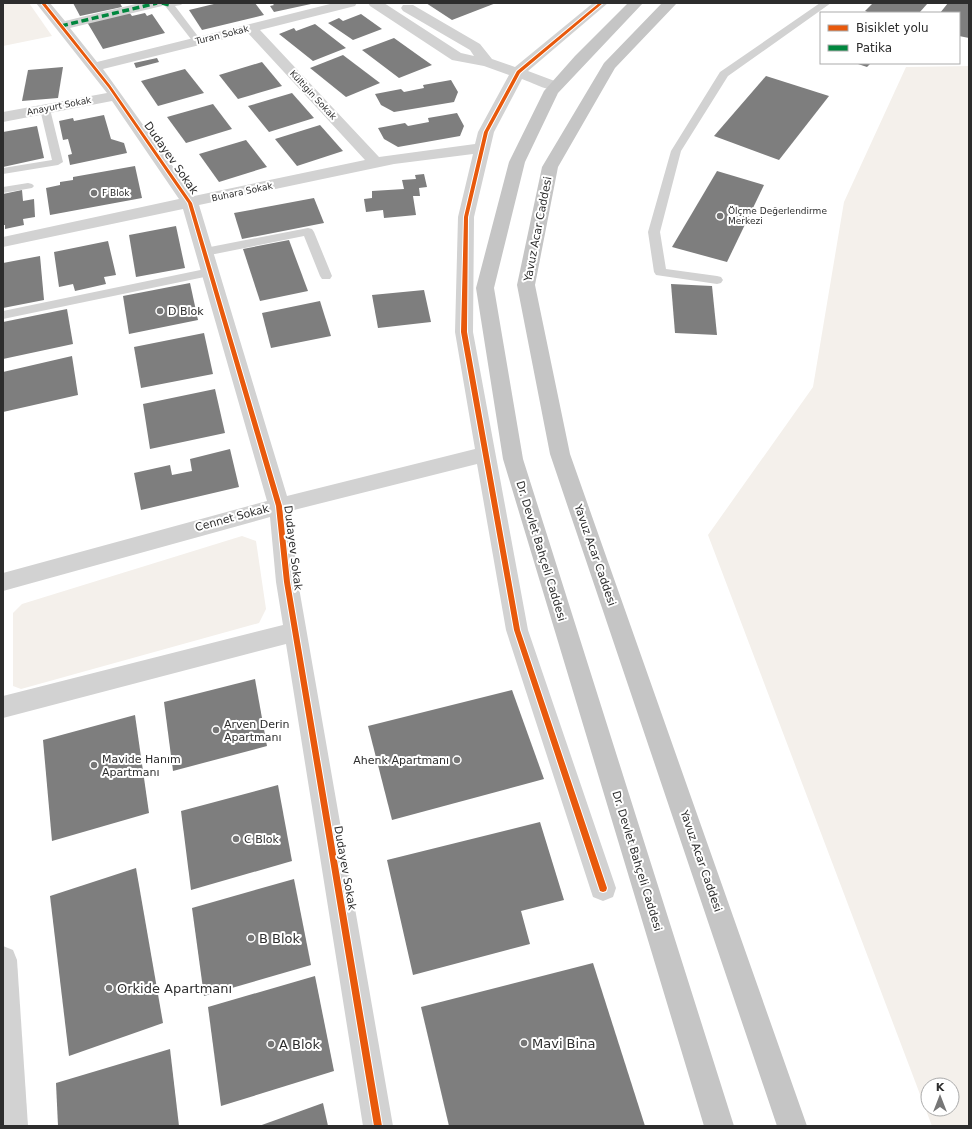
<svg xmlns="http://www.w3.org/2000/svg" width="972" height="1129" viewBox="0 0 972 1129" font-family="'DejaVu Sans',sans-serif">
	<style>
		.green { fill: #f4f0eb; fill-rule: evenodd }
		.building { fill: #7e7e7e }
		.lines { fill: none; stroke-linecap: round; stroke-linejoin: round }
		.lane { fill: #d2d2d2; fill-rule: evenodd }
		.street { fill: #d2d2d2; fill-rule: evenodd }
		.primary { fill: #c5c5c5; fill-rule: evenodd }
		.quiet { stroke: #00873e; stroke-width: 3.5; stroke-dasharray: 7 3.5; stroke-linecap: butt }
		.cycleway-casing { stroke: #fff; stroke-width: 2 }
		.cycleway { fill: #e8590c; fill-rule: evenodd }
		.poi-dot { fill: #767676; stroke: #fff; stroke-width: 1.5 }
		.labels { text-anchor: middle; dominant-baseline: central; stroke-width: 4; stroke-linejoin: round; paint-order: stroke }
		.far-street-label { font-size: 9px; fill: #2d2d2d; stroke: #fff }
		.far-poi-label { font-size: 9px; fill: #2d2d2d; stroke: #fff; text-anchor: start }
		.street-label { font-size: 11px; fill: #2d2d2d; stroke: #fff }
		.poi-label { font-size: 11px; fill: #2d2d2d; stroke: #fff; text-anchor: start }
		.near-poi-label { font-size: 13px; fill: #2d2d2d; stroke: #fff; text-anchor: start }
	</style>
	<rect width="100%" height="100%" fill="#fff"/>
	<g class="green">
		<polygon points="3,3 29,3 52,36 3,46"/>
		<path d="M969 66V1126H932L708 535 813 387 844 202 906 67ZM928 1085H952V1109H928Z"/>
		<polygon points="242,536 256,541 266,609 259,623 21,689 13,686 13,613 22,604"/>
	</g>
	<g class="building">
		<polygon points="73,3 120,3 122,7 80,16"/>
		<polygon points="218,3 255,3 264,15 202,30 189,10"/>
		<polygon points="272,3 311,3 311,4 274,12 270,6 274,5"/>
		<polygon points="426,3 496,3 452,20"/>
		<polygon points="873,3 928,3 919,13 870,13 865,11"/>
		<polygon points="948,3 969,3 969,38 959,36 959,13 940,13"/>
		<polygon points="129,12 132,16 145,13 147,16 152,14 165,33 103,49 87,22"/>
		<polygon points="361,14 382,29 353,40 328,23 339,18 343,21"/>
		<polygon points="315,24 346,48 313,61 279,34 294,28 296,31"/>
		<polygon points="394,38 422,58 432,65 399,78 362,50"/>
		<polygon points="343,55 380,83 346,97 310,68"/>
		<polygon points="157,58 159,62 136,68 134,63"/>
		<polygon points="262,62 282,86 238,99 219,75"/>
		<polygon points="855,63 871,63 867,67"/>
		<polygon points="63,67 58,98 22,101 28,70"/>
		<polygon points="185,69 204,93 158,106 141,81"/>
		<polygon points="766,76 829,96 779,160 714,136"/>
		<polygon points="451,80 458,92 454,102 394,112 381,105 375,94 401,89 404,92 424,88 423,85"/>
		<polygon points="292,93 314,118 269,132 248,106"/>
		<polygon points="213,104 232,129 186,143 167,117"/>
		<polygon points="457,113 464,126 460,136 398,147 384,139 378,128 405,123 408,126 429,122 428,118"/>
		<polygon points="104,115 111,139 124,143 127,153 70,165 68,155 72,154 68,139 63,140 59,121 73,118 74,121"/>
		<polygon points="320,125 343,151 297,166 275,139"/>
		<polygon points="37,126 44,158 3,167 3,132"/>
		<polygon points="246,140 267,167 219,182 199,154"/>
		<polygon points="135,166 142,198 50,215 46,188 60,185 60,182 73,180 73,177"/>
		<polygon points="717,171 764,185 727,262 672,247"/>
		<polygon points="424,174 427,187 419,188 420,196 413,196 416,215 384,218 383,210 366,212 364,199 372,198 372,191 404,189 402,180 416,179 415,175"/>
		<polygon points="22,190 23,201 34,199 35,217 23,219 24,225 5,229 5,225 3,225 3,194"/>
		<polygon points="314,198 324,223 242,239 234,213"/>
		<polygon points="176,226 185,268 136,277 129,235"/>
		<polygon points="289,240 308,291 260,301 243,249"/>
		<polygon points="108,241 116,275 104,277 106,284 75,291 73,284 59,287 54,252"/>
		<polygon points="40,256 44,300 3,308 3,263"/>
		<polygon points="190,283 198,320 129,334 123,296"/>
		<polygon points="671,284 712,286 717,335 675,333"/>
		<polygon points="424,290 431,322 378,328 372,295"/>
		<polygon points="320,301 331,336 271,348 262,313"/>
		<polygon points="67,309 73,344 3,359 3,322"/>
		<polygon points="204,333 213,374 141,388 134,347"/>
		<polygon points="72,356 78,395 3,412 3,372"/>
		<polygon points="215,389 225,433 150,449 143,404"/>
		<polygon points="230,449 239,487 141,510 134,473 170,465 172,475 192,471 190,459"/>
		<polygon points="255,679 267,746 173,771 164,702"/>
		<polygon points="512,690 544,779 392,820 368,726"/>
		<polygon points="135,715 149,813 52,841 43,740"/>
		<polygon points="278,785 292,861 191,890 181,811"/>
		<polygon points="540,822 564,900 521,911 530,944 413,975 387,860"/>
		<polygon points="136,868 163,1023 69,1056 50,896"/>
		<polygon points="294,879 311,965 204,996 192,908"/>
		<polygon points="593,963 645,1126 449,1126 421,1007"/>
		<polygon points="315,976 334,1071 221,1106 208,1007"/>
		<polygon points="170,1049 179,1126 58,1126 56,1083"/>
		<polygon points="323,1103 328,1126 259,1126"/>
	</g>
	<g class="lines">
		<g class="lane">
			<polygon points="166,3 183,3 181,5 175,6 200,39 202,41 200,43 194,43 166,7 164,5"/>
			<polygon points="820,3 831,3 728,76 681,151 660,232 666,269 717,276 721,277 723,280 721,283 717,284 656,275 654,272 648,232 671,151 720,72"/>
			<polygon points="45,106 50,109 63,162 58,165 3,174 3,168 52,160 40,109"/>
			<polygon points="28,183 32,184 34,186 32,188 3,193 3,187"/>
			<polygon points="308,228 312,229 314,232 332,276 330,279 322,279 320,276 304,236 205,256 201,255 199,252 201,249 205,248"/>
			<polygon points="210,268 214,269 216,272 214,275 3,319 3,311"/>
		</g>
		<g class="street">
			<path d="M36 3H50L65 21 140 3H164L162 6 70 28 97 62 334 3H357L355 6 260 30 379 157 475 144 478 132 509 75 484 66 452 60 370 6 368 3H384L461 53 474 56 470 50 403 11 401 8 403 5H413L480 44 492 59 515 67 593 3H608L528 71 560 83 562 86 560 89C548 92 533 83 522 79L494 132 474 217 473 332 528 630 616 888 613 897 603 901 593 897 590 888 506 630 477 464 290 511 298 582 393 1126H363L286 644 3 718V696L283 625 276 582 270 517 3 591V573L267 501 183 209 3 247V237L179 199 112 101 3 122V112L107 93ZM248 33 365 160 194 196 103 69ZM473 154 458 217 455 332 475 449 287 496 199 205 394 164Z"/>
			<polygon points="3,946 13,950 17,960 28,1126 3,1126"/>
		</g>
		<g class="primary">
			<polygon points="628,3 643,3 558,93 525,162 494,288 523,459 734,1126 704,1126 503,459 476,288 509,162 544,91 575,56"/>
			<polygon points="662,3 677,3 615,68 558,167 535,285 570,454 807,1126 777,1126 550,454 517,285 542,167 604,63"/>
		</g>
		<g class="quiet">
			<polyline points="162,3 169,5"/>
			<polyline points="61,26 157,3"/>
		</g>
		<defs>
			<g id="cycleway">
				<polygon points="41,3 45,3 110,85 192,203 282,506 290,582 382,1126 374,1126 284,582 276,506 188,203 108,87"/>
				<polygon points="599,3 603,3 520,73 488,132 468,217 467,332 520,630 607,888 606,891 603,892 600,891 599,888 514,630 461,332 464,217 484,132 517,71"/>
			</g>
		</defs>
		<use href="#cycleway" class="cycleway-casing"/>
		<use href="#cycleway" class="cycleway"/>
	</g>
	<g class="poi-dot">
		<circle cx="94" cy="193" r="4"/>
		<circle cx="720" cy="216" r="4"/>
		<circle cx="160" cy="311" r="4"/>
		<circle cx="216" cy="730" r="4"/>
		<circle cx="457" cy="760" r="4"/>
		<circle cx="94" cy="765" r="4"/>
		<circle cx="236" cy="839" r="4"/>
		<circle cx="251" cy="938" r="4"/>
		<circle cx="109" cy="988" r="4"/>
		<circle cx="524" cy="1043" r="4"/>
		<circle cx="271" cy="1044" r="4"/>
	</g>
	<g class="labels">
		<g class="far-street-label">
			<text transform="translate(222 35) rotate(-14)">Turan Sokak</text>
			<text transform="translate(313 95) rotate(47)">Kültigin Sokak</text>
			<text transform="translate(59 106) rotate(-11)">Anayurt Sokak</text>
			<text transform="translate(242 192) rotate(-12)">Buhara Sokak</text>
		</g>
		<g class="far-poi-label">
			<text x="102" y="193">F Blok</text>
			<text x="728" y="211">Ölçme Değerlendirme<tspan x="728" dy="10">Merkezi</tspan></text>
		</g>
		<g class="street-label">
			<text transform="translate(171 158) rotate(55)">Dudayev Sokak</text>
			<text transform="translate(538 229) rotate(-79)">Yavuz Acar Caddesi</text>
			<text transform="translate(232 518) rotate(-15)">Cennet Sokak</text>
			<text transform="translate(293 548) rotate(83)">Dudayev Sokak</text>
			<text transform="translate(541 551) rotate(73)">Dr. Devlet Bahçeli Caddesi</text>
			<text transform="translate(595 555) rotate(71)">Yavuz Acar Caddesi</text>
			<text transform="translate(637 861) rotate(73)">Dr. Devlet Bahçeli Caddesi</text>
			<text transform="translate(701 861) rotate(71)">Yavuz Acar Caddesi</text>
			<text transform="translate(345 868) rotate(80)">Dudayev Sokak</text>
		</g>
		<g class="poi-label">
			<text x="168" y="311">D Blok</text>
			<text x="224" y="724">Arven Derin<tspan x="224" dy="13">Apartmanı</tspan></text>
			<text x="102" y="759">Mavide Hanım<tspan x="102" dy="13">Apartmanı</tspan></text>
			<text x="449" y="760" text-anchor="end">Ahenk Apartmanı</text>
			<text x="244" y="839">C Blok</text>
		</g>
		<g class="near-poi-label">
			<text x="259" y="938">B Blok</text>
			<text x="117" y="988">Orkide Apartmanı</text>
			<text x="532" y="1043">Mavi Bina</text>
			<text x="279" y="1044">A Blok</text>
		</g>
	</g>
	<rect width="972" height="1129" fill="none" stroke="#2d2d2d" stroke-width="8"/>
	<rect x="820" y="12" width="140" height="52" fill="#ffffff" stroke="#ababab"/>
	<rect x="828" y="25" width="20" height="6" fill="#e8590c" stroke="#ababab"/>
	<text x="856" y="32" font-size="12" fill="#2d2d2d">Bisiklet yolu</text>
	<rect x="828" y="45" width="20" height="6" fill="#00873e" stroke="#ababab"/>
	<text x="856" y="52" font-size="12" fill="#2d2d2d">Patika</text>
	<g transform="translate(940 1097)"><circle r="19" fill="#ffffff" stroke="#ababab"/>
	<path d="M0-3L7 15L0 10L-7 15Z" fill="#767676"/>
	<text y="-6" font-size="11" font-weight="bold" text-anchor="middle" fill="#2d2d2d">K</text>
	</g>
</svg>
